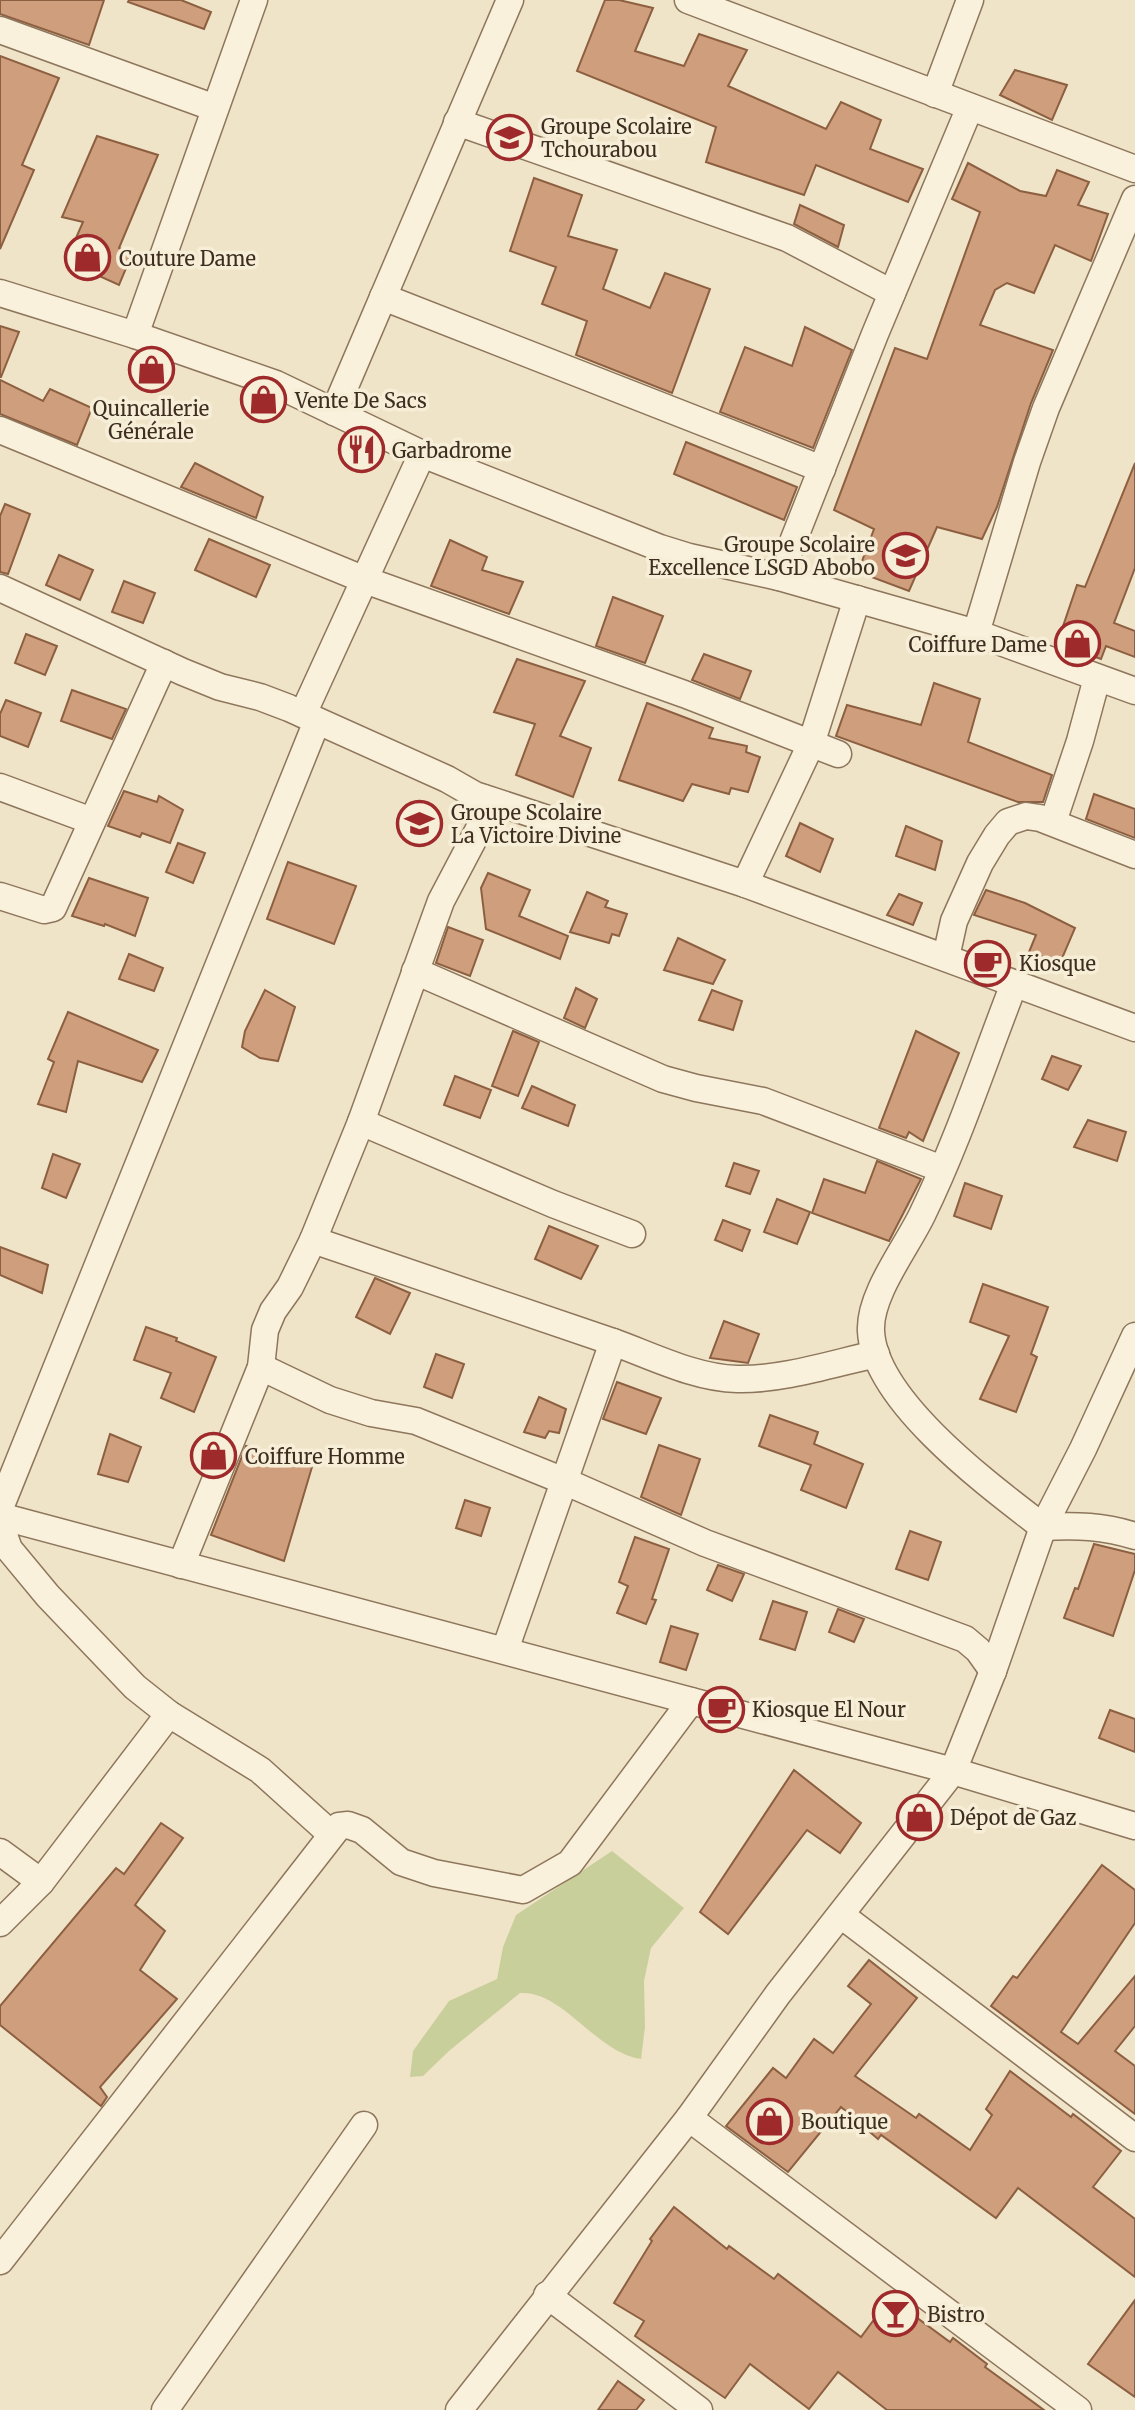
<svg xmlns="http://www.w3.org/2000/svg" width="1135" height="2410" viewBox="0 0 1135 2410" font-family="Merriweather,serif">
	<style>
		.green { fill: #c9cf9b }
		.building { fill: #cf9f7d; stroke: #8d5f41; stroke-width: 2 }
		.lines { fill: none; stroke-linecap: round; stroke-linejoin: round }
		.minor-casing { stroke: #8d765c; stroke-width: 29 }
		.minor { stroke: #faf1dc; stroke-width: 26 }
		.labels { text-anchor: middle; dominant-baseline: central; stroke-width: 7; stroke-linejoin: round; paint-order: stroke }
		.poi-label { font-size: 20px; fill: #3d2e20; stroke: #f7eed8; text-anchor: start }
	</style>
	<rect width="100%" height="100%" fill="#f0e4c8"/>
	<path class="green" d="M612 1851 684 1908 651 1948 644 1981 645 2027 641 2059C596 2053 563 1990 520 1993L449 2051 423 2076 410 2077 413 2051 449 2001 497 1979 503 1947 516 1915Z"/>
	<g class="building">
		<polygon points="0,0 104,0 89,45 0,14"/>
		<polygon points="129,0 181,0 211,12 204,29 128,2"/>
		<polygon points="605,0 619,0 653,8 635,51 684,66 699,34 747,50 728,86 826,129 841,102 881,120 870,149 923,169 908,202 816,165 804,195 706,162 716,127 577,71"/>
		<polygon points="0,56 59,78 22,165 34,170 0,249"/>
		<polygon points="1015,70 1067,85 1052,120 1000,95"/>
		<polygon points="97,136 158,155 119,248 132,254 119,285 66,261 83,222 62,217"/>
		<polygon points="968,163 1020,191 1046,196 1057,170 1089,182 1078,205 1108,214 1091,261 1055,245 1034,293 1007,283 995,290 980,325 1053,350 1031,403 997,507 982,539 937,527 909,591 858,572 874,529 834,510 895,348 927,359 980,212 952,199"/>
		<polygon points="534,178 582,195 568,236 617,250 603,289 650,308 665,273 710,289 672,393 576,355 587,321 542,304 556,267 510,251"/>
		<polygon points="800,205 844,225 838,247 794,224"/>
		<polygon points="0,326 19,332 1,377 0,377"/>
		<polygon points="805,327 852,350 813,448 720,412 745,347 792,366"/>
		<polygon points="0,380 43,401 50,389 92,408 77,445 0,414"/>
		<polygon points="686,442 797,487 784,520 674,474"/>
		<polygon points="195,463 263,497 256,518 181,487"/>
		<polygon points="1135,463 1135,568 1114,623 1135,631 1135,657 1106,646 1101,659 1057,644 1077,585 1085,587"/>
		<polygon points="5,504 30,514 8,574 0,572 0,516"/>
		<polygon points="209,539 270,565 256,597 195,570"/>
		<polygon points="450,540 487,557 482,570 523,582 509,614 431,586"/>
		<polygon points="59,555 93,570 80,600 46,585"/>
		<polygon points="124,581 155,593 143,623 112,612"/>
		<polygon points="613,597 663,616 645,663 596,646"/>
		<polygon points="26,634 57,646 45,675 15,663"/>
		<polygon points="704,654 751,671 740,699 692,680"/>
		<polygon points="517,659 585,681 560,736 591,748 573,797 516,775 535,724 494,712"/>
		<polygon points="934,683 980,699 968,742 1052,775 1043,802 1018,802 836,736 847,705 921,725"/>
		<polygon points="72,690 126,709 112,739 61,721"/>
		<polygon points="6,700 41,713 28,747 0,736 0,714"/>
		<polygon points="647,703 713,728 709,738 747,746 746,752 760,757 748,792 731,788 729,794 692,784 683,801 619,780"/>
		<polygon points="124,791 157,802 159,796 183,810 170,843 142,833 140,837 108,826"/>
		<polygon points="1094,794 1135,809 1135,838 1086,819"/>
		<polygon points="800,823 833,839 820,872 786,856"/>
		<polygon points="906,826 942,841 935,870 896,856"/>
		<polygon points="178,843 205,853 193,883 166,872"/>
		<polygon points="288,862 356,886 334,944 267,919"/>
		<polygon points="488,873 530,890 519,916 568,936 560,959 486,929 481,888"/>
		<polygon points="89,878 148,898 135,936 105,924 104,926 72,916"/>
		<polygon points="986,890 1025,903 1075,928 1060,963 1029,952 1036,935 974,915"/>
		<polygon points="587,892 608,901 605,907 627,914 619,936 612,934 609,943 570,932"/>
		<polygon points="899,894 922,903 913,925 887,915"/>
		<polygon points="448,927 483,940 470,976 436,963"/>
		<polygon points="678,938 725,960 713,984 664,970"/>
		<polygon points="129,954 163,968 154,991 119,979"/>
		<polygon points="576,988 597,999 585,1028 564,1018"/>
		<polygon points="265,990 295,1007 278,1061 260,1058 242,1047 245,1031"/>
		<polygon points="712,990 742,1001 733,1030 699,1020"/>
		<polygon points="68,1012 158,1050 142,1082 78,1061 66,1112 38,1104 54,1062 48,1059"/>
		<polygon points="513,1031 539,1042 518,1096 492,1086"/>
		<polygon points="916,1031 959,1053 923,1141 909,1132 906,1138 879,1128"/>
		<polygon points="1052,1056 1081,1066 1068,1090 1042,1079"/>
		<polygon points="455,1076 491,1090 480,1118 444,1105"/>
		<polygon points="532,1086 575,1105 568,1126 522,1108"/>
		<polygon points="1088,1120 1126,1132 1117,1161 1074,1147"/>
		<polygon points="53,1154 80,1164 66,1198 42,1188"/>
		<polygon points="877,1161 921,1179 889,1241 812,1213 824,1179 865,1193"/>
		<polygon points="734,1163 759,1171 750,1194 726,1186"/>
		<polygon points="965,1183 1002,1196 991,1229 954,1216"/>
		<polygon points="777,1199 810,1212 797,1244 764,1232"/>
		<polygon points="723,1220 750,1230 742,1251 715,1240"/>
		<polygon points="549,1226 598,1246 581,1279 535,1259"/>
		<polygon points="0,1247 48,1265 42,1293 0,1275"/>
		<polygon points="375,1278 410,1293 390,1334 356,1317"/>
		<polygon points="983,1284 1048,1307 1031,1354 1037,1357 1016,1412 980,1399 1009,1336 970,1322"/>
		<polygon points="724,1321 759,1334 748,1363 710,1358"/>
		<polygon points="146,1327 177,1338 176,1341 216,1357 194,1412 161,1398 171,1373 134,1360"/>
		<polygon points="436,1354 464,1364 452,1398 424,1387"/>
		<polygon points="617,1382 661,1398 646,1434 603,1419"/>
		<polygon points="539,1397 566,1409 559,1433 549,1431 545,1438 524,1432"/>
		<polygon points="770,1415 818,1432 814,1444 863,1464 846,1508 801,1490 811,1465 759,1446"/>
		<polygon points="110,1434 141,1447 128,1482 98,1474"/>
		<polygon points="659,1445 700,1459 681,1515 641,1497"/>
		<polygon points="246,1446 312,1467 284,1561 211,1535"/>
		<polygon points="465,1500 490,1508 481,1536 456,1528"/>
		<polygon points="910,1531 941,1542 928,1580 896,1569"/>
		<polygon points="635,1537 669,1549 652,1599 656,1600 646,1624 617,1613 628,1586 619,1582"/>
		<polygon points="1094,1544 1135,1554 1135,1570 1113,1636 1064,1618 1075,1588 1078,1589"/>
		<polygon points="718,1565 744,1574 732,1601 707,1590"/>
		<polygon points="773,1601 807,1612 795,1650 760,1639"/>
		<polygon points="838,1609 864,1619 854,1642 829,1632"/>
		<polygon points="671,1626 698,1634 686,1670 660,1662"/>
		<polygon points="1110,1710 1135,1719 1135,1752 1099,1738"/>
		<polygon points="794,1770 861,1823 840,1853 807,1830 728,1934 700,1912"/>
		<polygon points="161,1823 183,1838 135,1905 165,1931 140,1970 177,1999 100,2087 107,2097 101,2106 0,2025 0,2006 116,1868 124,1874"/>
		<polygon points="1102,1865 1135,1890 1135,1923 1061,2032 1078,2044 1135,1976 1135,2026 1115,2051 1135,2066 1135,2114 991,2006 1013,1976 1017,1978"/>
		<polygon points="869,1960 917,1998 855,2076 916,2118 919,2114 970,2150 992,2115 986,2109 1010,2071 1071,2117 1073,2114 1121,2151 1093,2187 1135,2219 1135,2277 1018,2188 996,2218 881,2135 878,2139 841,2107 788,2172 726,2126 773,2068 786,2078 814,2039 833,2053 871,2004 848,1986"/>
		<polygon points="674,2207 727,2249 729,2246 774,2279 778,2274 861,2337 890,2298 950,2342 953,2338 987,2364 985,2367 1044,2410 887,2410 838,2372 809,2409 750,2364 725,2398 635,2336 644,2321 614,2303 652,2241 650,2239"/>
		<polygon points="1135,2300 1135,2397 1088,2364"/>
		<polygon points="618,2381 644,2400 636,2410 598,2410"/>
	</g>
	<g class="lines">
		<defs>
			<g id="minor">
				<polyline points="688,0 1135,169"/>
				<polyline points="0,30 215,108"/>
				<polyline points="935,94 970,0"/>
				<polyline points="457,122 787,238 892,293"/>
				<polyline points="0,293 135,335 276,384 422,454 660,548 689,557 779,577 976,633 1135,691"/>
				<polyline points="383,297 822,469"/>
				<polyline points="135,335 254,0"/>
				<polyline points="334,412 510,0"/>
				<polyline points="0,430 365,580 684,694 838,754"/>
				<polyline points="779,577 875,334 970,107"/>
				<polyline points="0,588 183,672 220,687 260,697 289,708 447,779 475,795 745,884 1135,1028"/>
				<polyline points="976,633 1027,462 1046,408 1135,199"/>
				<polyline points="303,714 422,454"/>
				<polyline points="0,787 92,821"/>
				<polyline points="1053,822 1080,741 1097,678"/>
				<polyline points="745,884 811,744 857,599"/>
				<polyline points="0,896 44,910 53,908 164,663"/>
				<polyline points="946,957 954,921 980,863 997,835 1008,822 1026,816 1040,818 1135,855"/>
				<polyline points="415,971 663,1079 696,1088 763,1101 942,1169"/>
				<path d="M1014 984C984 1061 958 1141 922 1215 906 1248 869 1295 871 1331 874 1401 991 1487 1043 1527 1076 1525 1104 1526 1135 1536"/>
				<polyline points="361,1122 553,1204 632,1234"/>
				<polyline points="313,1240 613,1342"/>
				<polyline points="261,1367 330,1400 371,1413 416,1421 564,1481 705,1543 965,1639 978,1650 993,1671"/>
				<polyline points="0,1508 317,721"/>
				<polyline points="0,1516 953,1771 1135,1826"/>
				<polyline points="0,1524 9,1549 48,1596 135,1687 169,1714 260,1770 331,1834"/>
				<polyline points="181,1565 261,1367 265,1330 273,1311 290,1287 313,1240 361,1122 441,901 481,825 484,815 483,798"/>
				<path d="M505 1650 613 1342C652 1356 695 1378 737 1379 783 1380 831 1364 876 1354"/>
				<polyline points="0,1852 41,1882"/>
				<polyline points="841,1915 1135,2138"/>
				<polyline points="0,1923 41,1882 169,1714"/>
				<polyline points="689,2118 1078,2410"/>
				<polyline points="0,2261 339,1826 348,1825 362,1830 401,1862 434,1873 523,1890 570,1863 691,1701"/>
				<polyline points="547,2295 699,2410"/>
				<polyline points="165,2410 364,2125"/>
				<polyline points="459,2410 689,2118 778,1994 953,1771 993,1671 1043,1527 1083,1449 1135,1336"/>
			</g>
		</defs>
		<use href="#minor" class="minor-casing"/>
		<use href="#minor" class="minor"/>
	</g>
	<defs>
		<symbol id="school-ring" viewBox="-11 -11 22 22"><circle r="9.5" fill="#f7eed8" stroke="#9e2a2b" stroke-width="1.5"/><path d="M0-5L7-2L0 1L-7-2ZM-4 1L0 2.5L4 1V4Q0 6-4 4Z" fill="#9e2a2b"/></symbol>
		<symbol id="shop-ring" viewBox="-11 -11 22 22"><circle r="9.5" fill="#f7eed8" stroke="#9e2a2b" stroke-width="1.5"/><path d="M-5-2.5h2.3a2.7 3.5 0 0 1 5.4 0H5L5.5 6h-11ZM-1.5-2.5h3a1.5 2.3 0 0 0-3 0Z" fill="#9e2a2b"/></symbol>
		<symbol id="restaurant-ring" viewBox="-11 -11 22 22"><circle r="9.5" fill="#f7eed8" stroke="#9e2a2b" stroke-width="1.5"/><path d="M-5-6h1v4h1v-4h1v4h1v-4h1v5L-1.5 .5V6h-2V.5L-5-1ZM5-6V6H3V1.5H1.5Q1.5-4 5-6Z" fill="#9e2a2b"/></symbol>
		<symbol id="cafe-ring" viewBox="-11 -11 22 22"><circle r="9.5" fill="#f7eed8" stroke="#9e2a2b" stroke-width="1.5"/><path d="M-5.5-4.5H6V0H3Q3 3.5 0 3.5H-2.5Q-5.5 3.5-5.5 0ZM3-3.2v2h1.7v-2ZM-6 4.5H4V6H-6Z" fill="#9e2a2b"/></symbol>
		<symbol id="bar-ring" viewBox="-11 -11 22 22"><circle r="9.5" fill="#f7eed8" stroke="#9e2a2b" stroke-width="1.5"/><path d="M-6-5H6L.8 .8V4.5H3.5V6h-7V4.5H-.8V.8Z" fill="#9e2a2b"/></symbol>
	</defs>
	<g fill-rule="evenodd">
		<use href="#school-ring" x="484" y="112" width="51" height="51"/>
		<use href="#shop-ring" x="62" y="232" width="51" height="51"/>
		<use href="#shop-ring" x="126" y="344" width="51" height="51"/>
		<use href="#shop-ring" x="238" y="374" width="51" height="51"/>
		<use href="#restaurant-ring" x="336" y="424" width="51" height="51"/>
		<use href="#school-ring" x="880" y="530" width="51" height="51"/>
		<use href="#shop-ring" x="1052" y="618" width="51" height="51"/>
		<use href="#school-ring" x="394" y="798" width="51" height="51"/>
		<use href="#cafe-ring" x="962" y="938" width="51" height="51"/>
		<use href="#shop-ring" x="188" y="1430" width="51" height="51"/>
		<use href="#cafe-ring" x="696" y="1684" width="51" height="51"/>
		<use href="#shop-ring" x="894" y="1792" width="51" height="51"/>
		<use href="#shop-ring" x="744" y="2096" width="51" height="51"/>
		<use href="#bar-ring" x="870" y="2288" width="51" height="51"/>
	</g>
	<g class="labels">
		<g class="poi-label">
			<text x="541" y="126">Groupe Scolaire<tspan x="541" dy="23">Tchourabou</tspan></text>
			<text x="119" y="258">Couture Dame</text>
			<text x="295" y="400">Vente De Sacs</text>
			<text x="151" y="408" text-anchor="middle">Quincallerie<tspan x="151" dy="23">Générale</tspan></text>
			<text x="392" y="450">Garbadrome</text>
			<text x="875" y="544" text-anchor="end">Groupe Scolaire<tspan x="875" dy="23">Excellence LSGD Abobo</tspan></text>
			<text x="1047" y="644" text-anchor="end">Coiffure Dame</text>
			<text x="451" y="812">Groupe Scolaire<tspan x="451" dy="23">La Victoire Divine</tspan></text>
			<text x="1019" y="963">Kiosque</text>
			<text x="245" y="1456">Coiffure Homme</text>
			<text x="752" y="1709">Kiosque El Nour</text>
			<text x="950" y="1817">Dépot de Gaz</text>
			<text x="801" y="2121">Boutique</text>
			<text x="927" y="2314">Bistro</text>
		</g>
	</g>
</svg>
